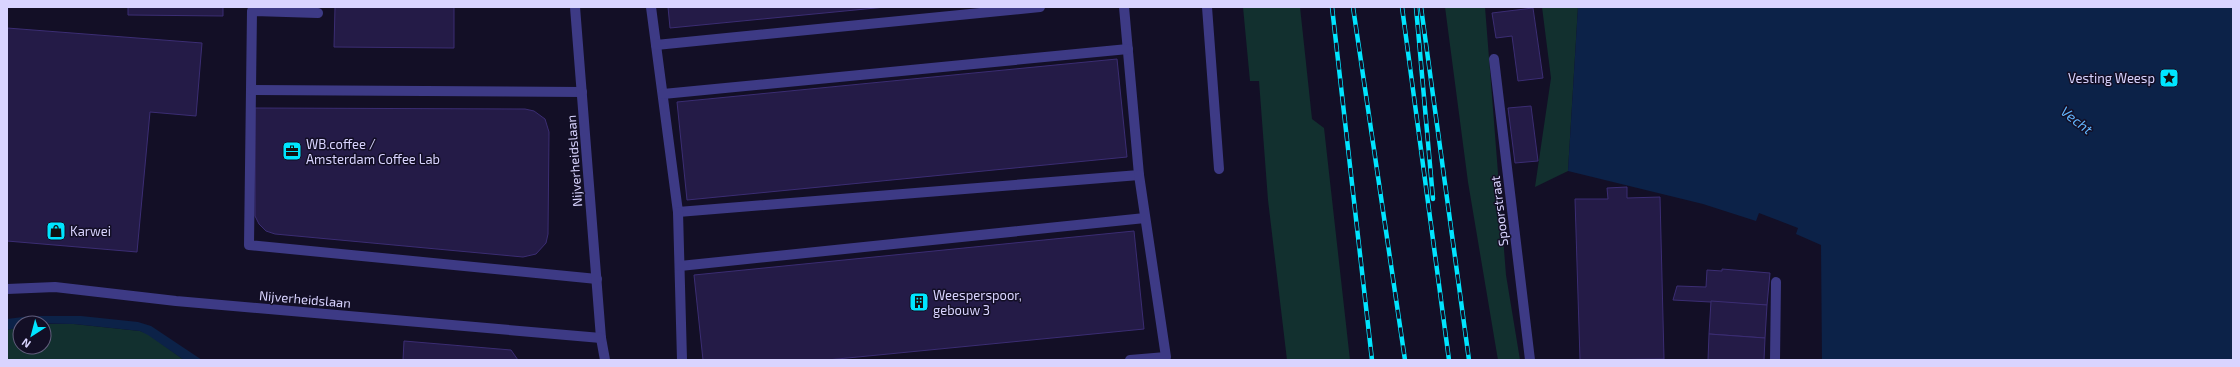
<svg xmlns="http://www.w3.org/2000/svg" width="2240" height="367" viewBox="0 0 2240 367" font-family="'Exo 2',sans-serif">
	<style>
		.green { fill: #12302f }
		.water { fill: #0c2248 }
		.building { fill: #241b47; stroke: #3b2d73 }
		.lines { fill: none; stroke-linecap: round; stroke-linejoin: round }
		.service { stroke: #3d3a85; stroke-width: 10 }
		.minor { stroke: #3d3a85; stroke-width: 10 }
		.rail-casing { stroke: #00e5ff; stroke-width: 4.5 }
		.rail { stroke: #130f26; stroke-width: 3; stroke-dasharray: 9; stroke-linecap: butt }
		.labels { text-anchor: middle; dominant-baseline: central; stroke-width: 3; stroke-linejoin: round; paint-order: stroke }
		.poi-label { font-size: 13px; fill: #d9d4ff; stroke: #130f26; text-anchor: start }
		.street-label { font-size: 13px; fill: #d9d4ff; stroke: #130f26 }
		.water-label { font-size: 14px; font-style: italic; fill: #62b6ff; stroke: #130f26 }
	</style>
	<rect width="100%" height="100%" fill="#130f26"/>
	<g class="green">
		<polygon points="1243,7 1300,7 1312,119 1324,128 1350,360 1287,360 1268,200 1259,81 1250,81"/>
		<polygon points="1445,7 1485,7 1506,275 1520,360 1498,360 1468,182"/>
		<polygon points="1542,7 1578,7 1568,171 1535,187 1551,78"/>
		<polygon points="44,324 74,324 140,331 148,334 184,360 7,360 7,330 20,327 20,347 44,347"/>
	</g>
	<g class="water">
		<polygon points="1578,7 2233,7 2233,360 1822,360 1821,245 1796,234 1798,228 1759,213 1756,221 1703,204 1568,171"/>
		<polygon points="31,316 81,316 138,322 151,326 202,360 184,360 148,335 140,331 74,324 20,323 20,327 7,330 7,319"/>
	</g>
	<g class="building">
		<polygon points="128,7 223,7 223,16 128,15"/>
		<polygon points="335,7 454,7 454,48 334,47"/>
		<polygon points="668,7 886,7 670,28"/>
		<polygon points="1533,8 1543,78 1518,81 1512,36 1496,38 1492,13"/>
		<polygon points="7,28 202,43 196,116 150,112 137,252 7,241"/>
		<polygon points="1117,59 1127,157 687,200 677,102"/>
		<polygon points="1531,106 1538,161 1515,163 1508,108"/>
		<polygon points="255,108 525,109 534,111 545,119 549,132 548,234 546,243 536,254 523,257 275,234 266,231 259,224 255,216"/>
		<polygon points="1627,187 1627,198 1660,197 1664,359 1580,360 1575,199 1608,199 1607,188"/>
		<polygon points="1134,231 1144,329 827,360 703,360 694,275"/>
		<polygon points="1722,269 1770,273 1767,305 1673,300 1677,286 1706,287 1707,270 1722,271"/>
		<polygon points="1711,301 1767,305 1765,338 1709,334"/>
		<polygon points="1709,334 1765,338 1764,360 1708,360"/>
		<polygon points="404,341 511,350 518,360 403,360"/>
	</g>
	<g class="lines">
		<g class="service">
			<polyline points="651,7 678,212 1139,175 1124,7"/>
			<polyline points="1207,7 1219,169"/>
			<polyline points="318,13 252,11 249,245 597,279"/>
			<polyline points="656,45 1040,7"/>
			<polyline points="1494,59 1530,360"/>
			<polyline points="251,90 582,92"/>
			<polyline points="663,94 1128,49"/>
			<polyline points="678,212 682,360"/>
			<polyline points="680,266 1145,218"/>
			<polyline points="1130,360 1166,357 1139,175"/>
		</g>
		<g class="minor">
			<polyline points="575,7 601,338 605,360"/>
			<polyline points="7,289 55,287 176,301 601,338"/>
			<polyline points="1775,360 1776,282"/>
		</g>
		<defs>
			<g id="rail">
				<polyline points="1332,7 1372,360"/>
				<polyline points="1353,7 1405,360"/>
				<polyline points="1402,7 1449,360"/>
				<polyline points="1416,7 1433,199"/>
				<polyline points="1421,7 1469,360"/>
			</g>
		</defs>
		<use href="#rail" class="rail-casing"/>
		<use href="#rail" class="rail"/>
	</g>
	<defs>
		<symbol id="sight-square" viewBox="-11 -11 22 22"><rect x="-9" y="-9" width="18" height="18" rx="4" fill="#00e5ff" stroke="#130f26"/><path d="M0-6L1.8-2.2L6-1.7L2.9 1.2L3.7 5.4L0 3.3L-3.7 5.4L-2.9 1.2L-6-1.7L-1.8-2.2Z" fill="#111"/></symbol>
		<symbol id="office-square" viewBox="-11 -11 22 22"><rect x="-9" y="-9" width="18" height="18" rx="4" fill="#00e5ff" stroke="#130f26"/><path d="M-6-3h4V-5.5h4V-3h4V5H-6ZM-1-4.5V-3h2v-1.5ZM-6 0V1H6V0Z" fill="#111"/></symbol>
		<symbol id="shop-square" viewBox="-11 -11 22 22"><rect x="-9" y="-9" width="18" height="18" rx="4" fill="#00e5ff" stroke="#130f26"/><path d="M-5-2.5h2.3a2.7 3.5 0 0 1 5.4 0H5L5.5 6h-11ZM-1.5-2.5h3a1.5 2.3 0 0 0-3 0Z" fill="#111"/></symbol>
		<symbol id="building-square" viewBox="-11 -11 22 22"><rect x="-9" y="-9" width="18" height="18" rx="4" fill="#00e5ff" stroke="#130f26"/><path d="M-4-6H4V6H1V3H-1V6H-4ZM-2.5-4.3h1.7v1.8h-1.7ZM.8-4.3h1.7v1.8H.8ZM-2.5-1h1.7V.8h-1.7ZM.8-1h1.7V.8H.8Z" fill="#111"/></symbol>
	</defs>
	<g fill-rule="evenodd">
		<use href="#sight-square" x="2158" y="67" width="22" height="22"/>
		<use href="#office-square" x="281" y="140" width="22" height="22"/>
		<use href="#shop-square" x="45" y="220" width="22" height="22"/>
		<use href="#building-square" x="908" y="291" width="22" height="22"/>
	</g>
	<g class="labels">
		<g class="poi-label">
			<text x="2155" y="78" text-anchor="end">Vesting Weesp</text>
			<text x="306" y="144">WB.coffee /<tspan x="306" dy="15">Amsterdam Coffee Lab</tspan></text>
			<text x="70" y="231">Karwei</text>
			<text x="933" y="295">Weesperspoor,<tspan x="933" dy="15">gebouw 3</tspan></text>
		</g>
		<g class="street-label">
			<text transform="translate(574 161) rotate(-94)">Nijverheidslaan</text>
			<text transform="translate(1499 211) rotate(-97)">Spoorstraat</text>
			<text transform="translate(305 299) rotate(5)">Nijverheidslaan</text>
		</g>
		<g class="water-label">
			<text transform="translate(2077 120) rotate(38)">Vecht</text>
		</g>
	</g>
	<rect width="2240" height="367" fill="none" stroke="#d9d4ff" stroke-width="16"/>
	<g transform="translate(32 335) rotate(216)"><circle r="19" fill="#130f26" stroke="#625e7d"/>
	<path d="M0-3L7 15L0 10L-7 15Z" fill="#00e5ff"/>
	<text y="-6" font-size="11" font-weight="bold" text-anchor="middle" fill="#d9d4ff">N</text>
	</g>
</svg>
